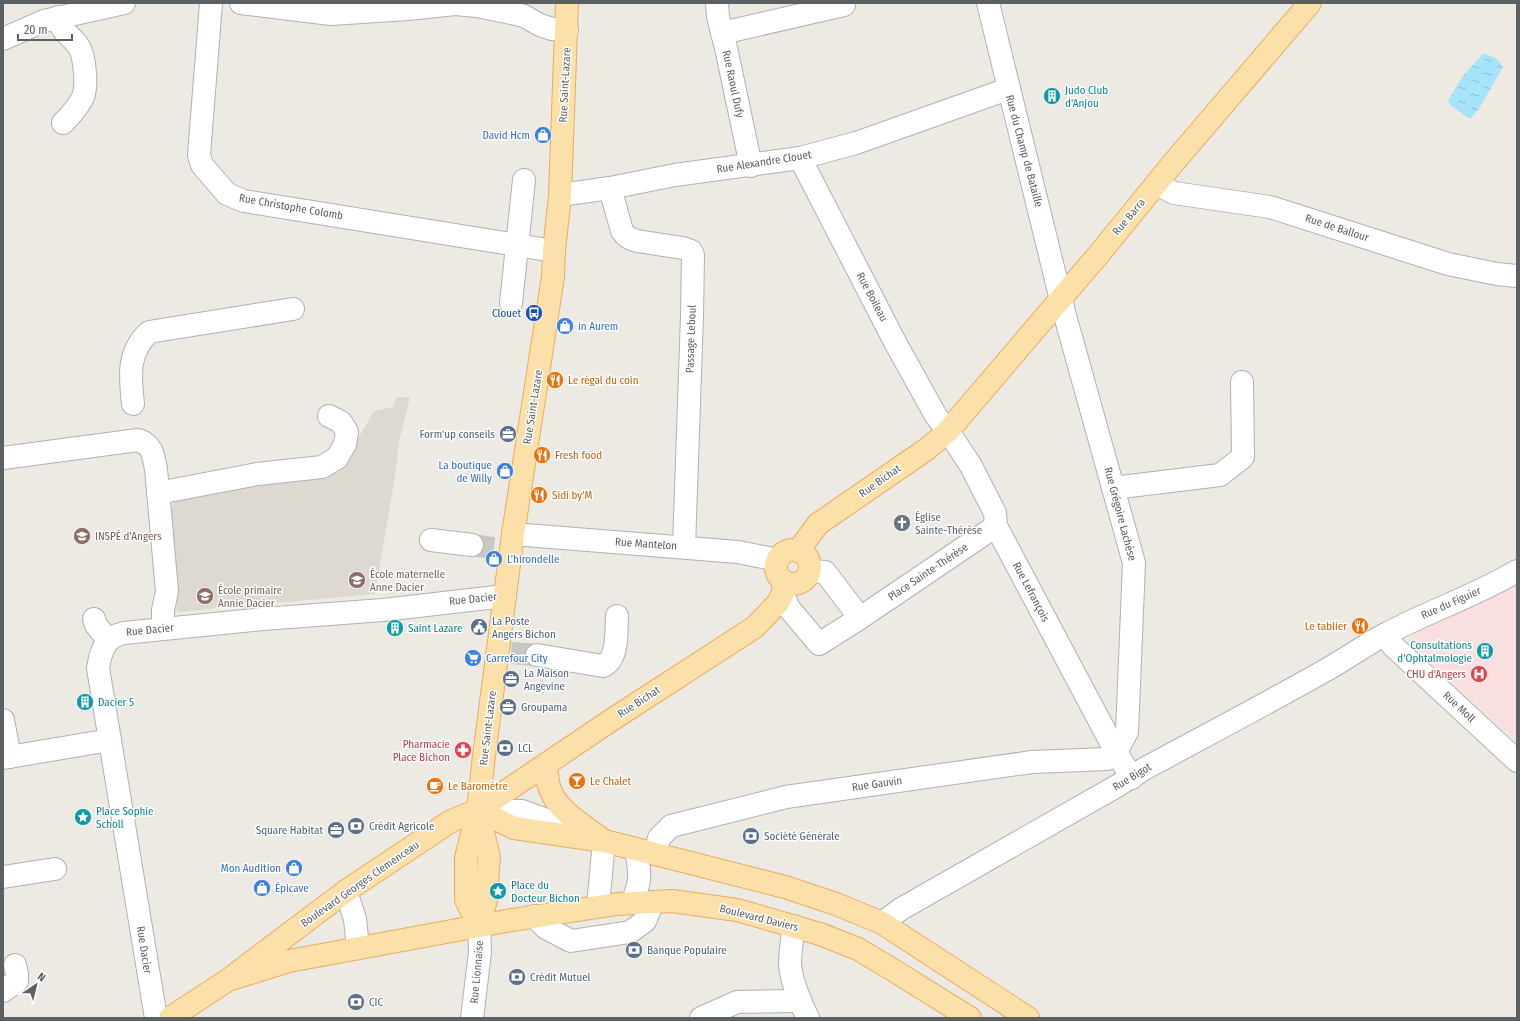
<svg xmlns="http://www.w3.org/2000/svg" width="1520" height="1021" viewBox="0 0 1520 1021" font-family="'Fira Sans Condensed',sans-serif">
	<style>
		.education { fill: #ddd9d1 }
		.medical { fill: #fadfe1 }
		.water { fill: url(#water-ripples) }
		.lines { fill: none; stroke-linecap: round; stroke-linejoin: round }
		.minor-tunnel { stroke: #c8c7c3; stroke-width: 22; stroke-dasharray: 22 11; stroke-linecap: butt }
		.minor-casing { stroke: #aeb2b5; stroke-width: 24 }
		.major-casing { stroke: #ebab5e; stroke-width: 24 }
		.minor { stroke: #fff; stroke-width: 22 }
		.major { stroke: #fbe0aa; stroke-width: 22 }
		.labels { text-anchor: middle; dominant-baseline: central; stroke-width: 3; stroke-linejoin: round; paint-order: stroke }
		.street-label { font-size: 11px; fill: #5b6063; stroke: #fff }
		.culture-label { font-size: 11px; fill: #0d838f; stroke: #fff; text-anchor: start }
		.shop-label { font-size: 11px; fill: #366cbe; stroke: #fff; text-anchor: start }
		.transit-label { font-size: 11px; fill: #164399; stroke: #fff; text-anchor: end }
		.food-label { font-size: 11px; fill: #c56008; stroke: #fff; text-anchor: start }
		.service-label { font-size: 11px; fill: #4e5e75; stroke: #fff; text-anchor: start }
		.worship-label { font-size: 11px; fill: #5b616d; stroke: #fff; text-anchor: start }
		.education-label { font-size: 11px; fill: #785e54; stroke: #fff; text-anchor: start }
		.health-label { font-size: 11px; fill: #be3a42; stroke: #fff; text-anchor: end }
	</style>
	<defs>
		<pattern id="water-ripples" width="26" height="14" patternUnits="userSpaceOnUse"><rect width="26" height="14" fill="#a5e4fb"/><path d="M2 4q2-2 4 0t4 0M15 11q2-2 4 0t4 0" fill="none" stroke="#89bccf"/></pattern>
	</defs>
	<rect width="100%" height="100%" fill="#ede9e3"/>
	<polygon class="education" points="397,397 410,397 399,442 394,483 375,594 177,612 166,518 177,495 311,470 338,473 374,411 393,407"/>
	<polygon class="medical" points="1517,585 1517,741 1411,646 1415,632"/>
	<path class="water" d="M1483 54C1493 56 1498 58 1503 67L1480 107 1470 119 1450 105 1448 101 1463 76Z"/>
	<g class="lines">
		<g class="minor-tunnel">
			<polyline points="472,545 499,549"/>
			<polyline points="511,653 537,655"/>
		</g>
		<defs>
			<g id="minor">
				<polyline points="211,3 199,155 202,165 227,194 244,201 554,251"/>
				<polyline points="241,3 331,14 408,9 455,4 477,6 516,14 524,16 540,25 552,29 567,30"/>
				<polyline points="717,3 718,17 726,48 751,166"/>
				<polyline points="988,3 1064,312 1134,563 1127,732 1116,752 1132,778"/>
				<path d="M58 17C62 35 71 34 79 47 85 57 88 89 82 99 77 108 70 116 63 123"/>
				<polyline points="722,33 844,5 843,3"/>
				<polyline points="3,39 44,21 124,3"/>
				<polyline points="800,158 896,344 936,416 948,431 971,466 995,513 996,526 1116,752"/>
				<polyline points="1157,184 1174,193 1270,207 1448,264 1497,274 1517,276"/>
				<path d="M610 188 622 231C626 237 630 239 637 241L683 248 691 251 693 255 692 316 684 547"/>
				<polyline points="560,195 610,188 675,175 800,158 856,143 1008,89"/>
				<polyline points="511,303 524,180"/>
				<path d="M133 404C130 376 127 353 149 332L293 309"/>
				<path d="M3 458 138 440C153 445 153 455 156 469L167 591 163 610V628"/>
				<polyline points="1113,488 1220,475 1243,457 1242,382"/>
				<polyline points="158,493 257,474 322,467 337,458 345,444 347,432 341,422 329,416"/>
				<polyline points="513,534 738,552 778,560"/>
				<polyline points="431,540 472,545"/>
				<polyline points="810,571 825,572 860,618"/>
				<polyline points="783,593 788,607 819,644 860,618 996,526"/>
				<polyline points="94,619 96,625 108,640"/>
				<polyline points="1385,635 1393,646 1517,761"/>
				<path d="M537 655 603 666C619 659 616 631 617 616"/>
				<polyline points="3,720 10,757"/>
				<polyline points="3,758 110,740"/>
				<polyline points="478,810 522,811 604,841 598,906"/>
				<polyline points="655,853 659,838 671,826 786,797 1032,762 1107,759 1118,755"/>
				<polyline points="3,877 55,869"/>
				<polyline points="346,891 355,919 358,947"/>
				<path d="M632 903C642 878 640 874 636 849"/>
				<polyline points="534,916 546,928 571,941 630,932 645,921 653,902"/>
				<path d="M882 923 901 909 1117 786 1144 769C1205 736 1266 704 1326 670 1346 659 1365 645 1386 634 1429 611 1475 596 1517 571"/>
				<path d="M794 926C792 939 790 952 790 964 791 980 801 1004 808 1018"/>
				<polyline points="3,991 17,981 17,974 15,965"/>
				<path d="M156 1018 98 668C101 650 105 637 124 633L263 619 383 610 505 596"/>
				<polyline points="472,1018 480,952 479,926"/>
				<polyline points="701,1018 737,1002 800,1001"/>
			</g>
			<g id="major">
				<circle cx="793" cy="567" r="17"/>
				<polyline points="798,551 818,524 927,449 948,431 1099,254 1174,162 1310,3"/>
				<path d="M546 765C547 773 547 782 550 789 558 812 585 826 603 840"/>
				<polyline points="478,810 514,828 604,841 785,887 836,904 882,923 1028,1018"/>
				<polyline points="479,926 466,900 466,858 478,810 484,756 513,534 553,277 554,251 560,195 567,3"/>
				<polyline points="479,926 486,900 489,857 479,815"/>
				<polyline points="228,980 289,961 506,921 617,904 672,901 737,910 820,934 858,949 893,970 970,1018"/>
				<polyline points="170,1018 228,980 346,891 451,821 478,810 613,719 755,627 778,603 783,593 784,582"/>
			</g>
		</defs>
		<use href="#minor" class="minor-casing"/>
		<use href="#major" class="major-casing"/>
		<use href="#minor" class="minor"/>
		<use href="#major" class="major"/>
	</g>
	<defs>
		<symbol id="building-disc" viewBox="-11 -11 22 22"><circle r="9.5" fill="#0f9aa8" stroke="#fff"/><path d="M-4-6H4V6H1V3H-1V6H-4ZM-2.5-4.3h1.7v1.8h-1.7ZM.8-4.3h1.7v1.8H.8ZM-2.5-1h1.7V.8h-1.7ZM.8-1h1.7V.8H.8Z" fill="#fff"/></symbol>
		<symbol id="shop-disc" viewBox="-11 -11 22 22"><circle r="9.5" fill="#3f7fe0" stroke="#fff"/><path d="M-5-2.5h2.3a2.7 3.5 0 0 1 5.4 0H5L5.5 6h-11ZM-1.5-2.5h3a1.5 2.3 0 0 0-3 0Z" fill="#fff"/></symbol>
		<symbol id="bus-disc" viewBox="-11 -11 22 22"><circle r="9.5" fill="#1a4fb4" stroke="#fff"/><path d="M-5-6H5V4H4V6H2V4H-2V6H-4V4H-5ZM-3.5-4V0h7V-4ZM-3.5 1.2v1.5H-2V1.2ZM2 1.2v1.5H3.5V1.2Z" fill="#fff"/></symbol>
		<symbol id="restaurant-disc" viewBox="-11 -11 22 22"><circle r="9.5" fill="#e8710a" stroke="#fff"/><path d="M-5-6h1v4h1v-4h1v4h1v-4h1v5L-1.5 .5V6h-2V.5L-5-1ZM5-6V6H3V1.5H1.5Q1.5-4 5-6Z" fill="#fff"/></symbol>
		<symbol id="office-disc" viewBox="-11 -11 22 22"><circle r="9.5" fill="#5c6f8a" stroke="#fff"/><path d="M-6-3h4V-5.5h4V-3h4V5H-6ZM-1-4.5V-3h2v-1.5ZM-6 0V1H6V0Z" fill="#fff"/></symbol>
		<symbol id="church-disc" viewBox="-11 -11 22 22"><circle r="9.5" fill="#6b7280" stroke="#fff"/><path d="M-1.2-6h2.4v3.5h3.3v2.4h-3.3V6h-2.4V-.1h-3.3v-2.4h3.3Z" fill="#fff"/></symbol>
		<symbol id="university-disc" viewBox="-11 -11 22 22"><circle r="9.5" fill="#8d6e63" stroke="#fff"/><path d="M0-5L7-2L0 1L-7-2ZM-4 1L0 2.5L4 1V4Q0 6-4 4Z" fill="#fff"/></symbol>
		<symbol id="school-disc" viewBox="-11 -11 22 22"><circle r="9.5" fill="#8d6e63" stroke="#fff"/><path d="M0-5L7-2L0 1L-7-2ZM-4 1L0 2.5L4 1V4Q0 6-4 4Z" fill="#fff"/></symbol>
		<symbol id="civic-disc" viewBox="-11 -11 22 22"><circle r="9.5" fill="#5c6f8a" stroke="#fff"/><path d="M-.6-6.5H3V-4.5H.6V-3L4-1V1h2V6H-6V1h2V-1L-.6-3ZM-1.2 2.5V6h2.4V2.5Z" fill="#fff"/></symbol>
		<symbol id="supermarket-disc" viewBox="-11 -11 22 22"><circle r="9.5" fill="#3f7fe0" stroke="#fff"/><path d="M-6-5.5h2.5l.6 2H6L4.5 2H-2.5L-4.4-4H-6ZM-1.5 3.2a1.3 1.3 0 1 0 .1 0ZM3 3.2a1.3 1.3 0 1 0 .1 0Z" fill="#fff"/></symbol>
		<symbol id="hospital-disc" viewBox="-11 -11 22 22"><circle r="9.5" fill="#e0444e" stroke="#fff"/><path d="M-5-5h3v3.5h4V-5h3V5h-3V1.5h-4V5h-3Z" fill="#fff"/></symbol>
		<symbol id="bank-disc" viewBox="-11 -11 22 22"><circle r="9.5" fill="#5c6f8a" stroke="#fff"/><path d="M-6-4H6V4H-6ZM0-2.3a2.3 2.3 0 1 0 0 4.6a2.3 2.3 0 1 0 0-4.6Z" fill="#fff"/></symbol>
		<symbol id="pharmacy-disc" viewBox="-11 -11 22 22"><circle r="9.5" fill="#e0444e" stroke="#fff"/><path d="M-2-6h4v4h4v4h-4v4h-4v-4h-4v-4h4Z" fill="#fff"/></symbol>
		<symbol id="bar-disc" viewBox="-11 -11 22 22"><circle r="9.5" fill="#e8710a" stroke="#fff"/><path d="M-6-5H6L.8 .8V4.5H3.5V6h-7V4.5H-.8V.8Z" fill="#fff"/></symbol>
		<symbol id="cafe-disc" viewBox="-11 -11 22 22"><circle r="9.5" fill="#e8710a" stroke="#fff"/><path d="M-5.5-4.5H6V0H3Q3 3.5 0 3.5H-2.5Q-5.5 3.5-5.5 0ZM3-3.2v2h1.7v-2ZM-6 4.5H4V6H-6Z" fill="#fff"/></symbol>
		<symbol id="sight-disc" viewBox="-11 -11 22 22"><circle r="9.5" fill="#0f9aa8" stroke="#fff"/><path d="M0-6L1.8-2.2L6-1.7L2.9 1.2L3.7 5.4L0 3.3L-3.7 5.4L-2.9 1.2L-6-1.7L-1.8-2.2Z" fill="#fff"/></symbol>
	</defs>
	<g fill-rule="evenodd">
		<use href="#building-disc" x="1042" y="86" width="20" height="20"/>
		<use href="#shop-disc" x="533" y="125" width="20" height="20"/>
		<use href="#bus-disc" x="524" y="303" width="20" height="20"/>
		<use href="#shop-disc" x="555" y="316" width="20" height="20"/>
		<use href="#restaurant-disc" x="545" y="370" width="20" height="20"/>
		<use href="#office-disc" x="498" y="424" width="20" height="20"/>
		<use href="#restaurant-disc" x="532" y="445" width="20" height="20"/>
		<use href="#shop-disc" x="495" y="461" width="20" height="20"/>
		<use href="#restaurant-disc" x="529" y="485" width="20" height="20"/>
		<use href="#church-disc" x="892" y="513" width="20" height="20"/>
		<use href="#university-disc" x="72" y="526" width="20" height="20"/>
		<use href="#shop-disc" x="484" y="549" width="20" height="20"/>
		<use href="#school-disc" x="347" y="570" width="20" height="20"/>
		<use href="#school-disc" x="195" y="586" width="20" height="20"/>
		<use href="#restaurant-disc" x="1350" y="616" width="20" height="20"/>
		<use href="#civic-disc" x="469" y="617" width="20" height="20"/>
		<use href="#building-disc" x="385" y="618" width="20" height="20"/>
		<use href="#building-disc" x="1475" y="641" width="20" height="20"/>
		<use href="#supermarket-disc" x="463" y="648" width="20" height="20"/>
		<use href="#hospital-disc" x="1469" y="664" width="20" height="20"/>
		<use href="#office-disc" x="501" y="669" width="20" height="20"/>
		<use href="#building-disc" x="75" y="692" width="20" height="20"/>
		<use href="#office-disc" x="498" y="697" width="20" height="20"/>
		<use href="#bank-disc" x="495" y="738" width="20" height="20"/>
		<use href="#pharmacy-disc" x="453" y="740" width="20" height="20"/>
		<use href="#bar-disc" x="567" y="771" width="20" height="20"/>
		<use href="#cafe-disc" x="425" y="776" width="20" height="20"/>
		<use href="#sight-disc" x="73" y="807" width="20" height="20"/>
		<use href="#bank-disc" x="346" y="816" width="20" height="20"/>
		<use href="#office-disc" x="326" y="820" width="20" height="20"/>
		<use href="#bank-disc" x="741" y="826" width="20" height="20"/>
		<use href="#shop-disc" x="284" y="858" width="20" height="20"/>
		<use href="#shop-disc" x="252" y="878" width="20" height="20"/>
		<use href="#sight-disc" x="488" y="881" width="20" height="20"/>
		<use href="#bank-disc" x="624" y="940" width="20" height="20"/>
		<use href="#bank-disc" x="507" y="967" width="20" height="20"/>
		<use href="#bank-disc" x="346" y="992" width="20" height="20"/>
	</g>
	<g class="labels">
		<g class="street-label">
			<text transform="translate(733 84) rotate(78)">Rue Raoul Dufy</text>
			<text transform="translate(565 85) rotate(-87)">Rue Saint-Lazare</text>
			<text transform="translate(1024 151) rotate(75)">Rue du Champ de Bataille</text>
			<text transform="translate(764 162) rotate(-9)">Rue Alexandre Clouet</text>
			<text transform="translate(291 207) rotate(10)">Rue Christophe Colomb</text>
			<text transform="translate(1129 217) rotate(-50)">Rue Barra</text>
			<text transform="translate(1337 228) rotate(18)">Rue de Ballour</text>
			<text transform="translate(872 297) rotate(62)">Rue Boileau</text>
			<text transform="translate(691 339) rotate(-88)">Passage Leboul</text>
			<text transform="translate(533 407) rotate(-81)">Rue Saint-Lazare</text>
			<text transform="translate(880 481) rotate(-35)">Rue Bichat</text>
			<text transform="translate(1120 514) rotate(75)">Rue Grégoire Lachèse</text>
			<text transform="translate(646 544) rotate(4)">Rue Mantelon</text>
			<text transform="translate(928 572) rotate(-34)">Place Sainte-Thérèse</text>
			<text transform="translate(1031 592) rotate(62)">Rue Lefrançois</text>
			<text transform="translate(473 599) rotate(-6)">Rue Dacier</text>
			<text transform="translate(1451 603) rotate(-24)">Rue du Figuier</text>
			<text transform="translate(150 630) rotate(-6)">Rue Dacier</text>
			<text transform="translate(639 702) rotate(-33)">Rue Bichat</text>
			<text transform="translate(1459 707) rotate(43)">Rue Moll</text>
			<text transform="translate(488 728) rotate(-83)">Rue Saint-Lazare</text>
			<text transform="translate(1132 777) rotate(-31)">Rue Bigot</text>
			<text transform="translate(877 784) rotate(-8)">Rue Gauvin</text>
			<text transform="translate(360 884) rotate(-35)">Boulevard Georges Clemenceau</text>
			<text transform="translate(759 918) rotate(14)">Boulevard Daviers</text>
			<text transform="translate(144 950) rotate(81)">Rue Dacier</text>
			<text transform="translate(477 972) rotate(-85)">Rue Lionnaise</text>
		</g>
		<g class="culture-label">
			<text x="1065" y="90">Judo Club<tspan x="1065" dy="13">d'Anjou</tspan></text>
			<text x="408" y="628">Saint Lazare</text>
			<text x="1472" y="645" text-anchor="end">Consultations<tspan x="1472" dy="13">d'Ophtalmologie</tspan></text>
			<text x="98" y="702">Dacier 5</text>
			<text x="96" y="811">Place Sophie<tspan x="96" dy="13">Scholl</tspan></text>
			<text x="511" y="885">Place du<tspan x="511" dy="13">Docteur Bichon</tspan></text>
		</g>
		<g class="shop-label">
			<text x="530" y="135" text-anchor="end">David Hcm</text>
			<text x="578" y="326">in Aurem</text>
			<text x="492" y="465" text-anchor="end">La boutique<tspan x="492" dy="13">de Willy</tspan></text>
			<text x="507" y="559">L’hirondelle</text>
			<text x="486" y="658">Carrefour City</text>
			<text x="281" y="868" text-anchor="end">Mon Audition</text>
			<text x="275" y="888">Épicave</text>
		</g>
		<g class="transit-label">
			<text x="521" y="313">Clouet</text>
		</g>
		<g class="food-label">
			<text x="568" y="380">Le régal du coin</text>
			<text x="555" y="455">Fresh food</text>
			<text x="552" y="495">Sidi by'M</text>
			<text x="1347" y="626" text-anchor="end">Le tablier</text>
			<text x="590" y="781">Le Chalet</text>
			<text x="448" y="786">Le Baromètre</text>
		</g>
		<g class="service-label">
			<text x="495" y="434" text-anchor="end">Form'up conseils</text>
			<text x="492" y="621">La Poste<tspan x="492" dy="13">Angers Bichon</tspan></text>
			<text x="524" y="673">La Maison<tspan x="524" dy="13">Angevine</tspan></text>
			<text x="521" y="707">Groupama</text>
			<text x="518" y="748">LCL</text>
			<text x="369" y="826">Crédit Agricole</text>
			<text x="323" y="830" text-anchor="end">Square Habitat</text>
			<text x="764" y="836">Société Générale</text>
			<text x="647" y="950">Banque Populaire</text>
			<text x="530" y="977">Crédit Mutuel</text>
			<text x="369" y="1002">CIC</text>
		</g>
		<g class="worship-label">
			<text x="915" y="517">Église<tspan x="915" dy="13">Sainte-Thérèse</tspan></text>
		</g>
		<g class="education-label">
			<text x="95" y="536">INSPÉ d'Angers</text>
			<text x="370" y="574">École maternelle<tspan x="370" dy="13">Anne Dacier</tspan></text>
			<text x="218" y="590">École primaire<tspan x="218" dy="13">Annie Dacier</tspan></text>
		</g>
		<g class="health-label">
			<text x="1466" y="674">CHU d'Angers</text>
			<text x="450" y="744">Pharmacie<tspan x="450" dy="13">Place Bichon</tspan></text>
		</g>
	</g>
	<rect width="1520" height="1021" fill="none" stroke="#5b6063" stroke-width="8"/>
	<g transform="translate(36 985) rotate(35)" stroke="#ffffff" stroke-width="3" paint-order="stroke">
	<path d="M0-3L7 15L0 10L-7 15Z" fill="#5b6063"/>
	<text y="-6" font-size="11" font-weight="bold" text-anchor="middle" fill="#5b6063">N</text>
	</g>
	<path d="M18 34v6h54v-6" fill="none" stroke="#5b6063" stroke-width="2"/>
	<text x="24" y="34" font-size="12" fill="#5b6063" stroke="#ffffff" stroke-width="3" paint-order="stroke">20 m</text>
</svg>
